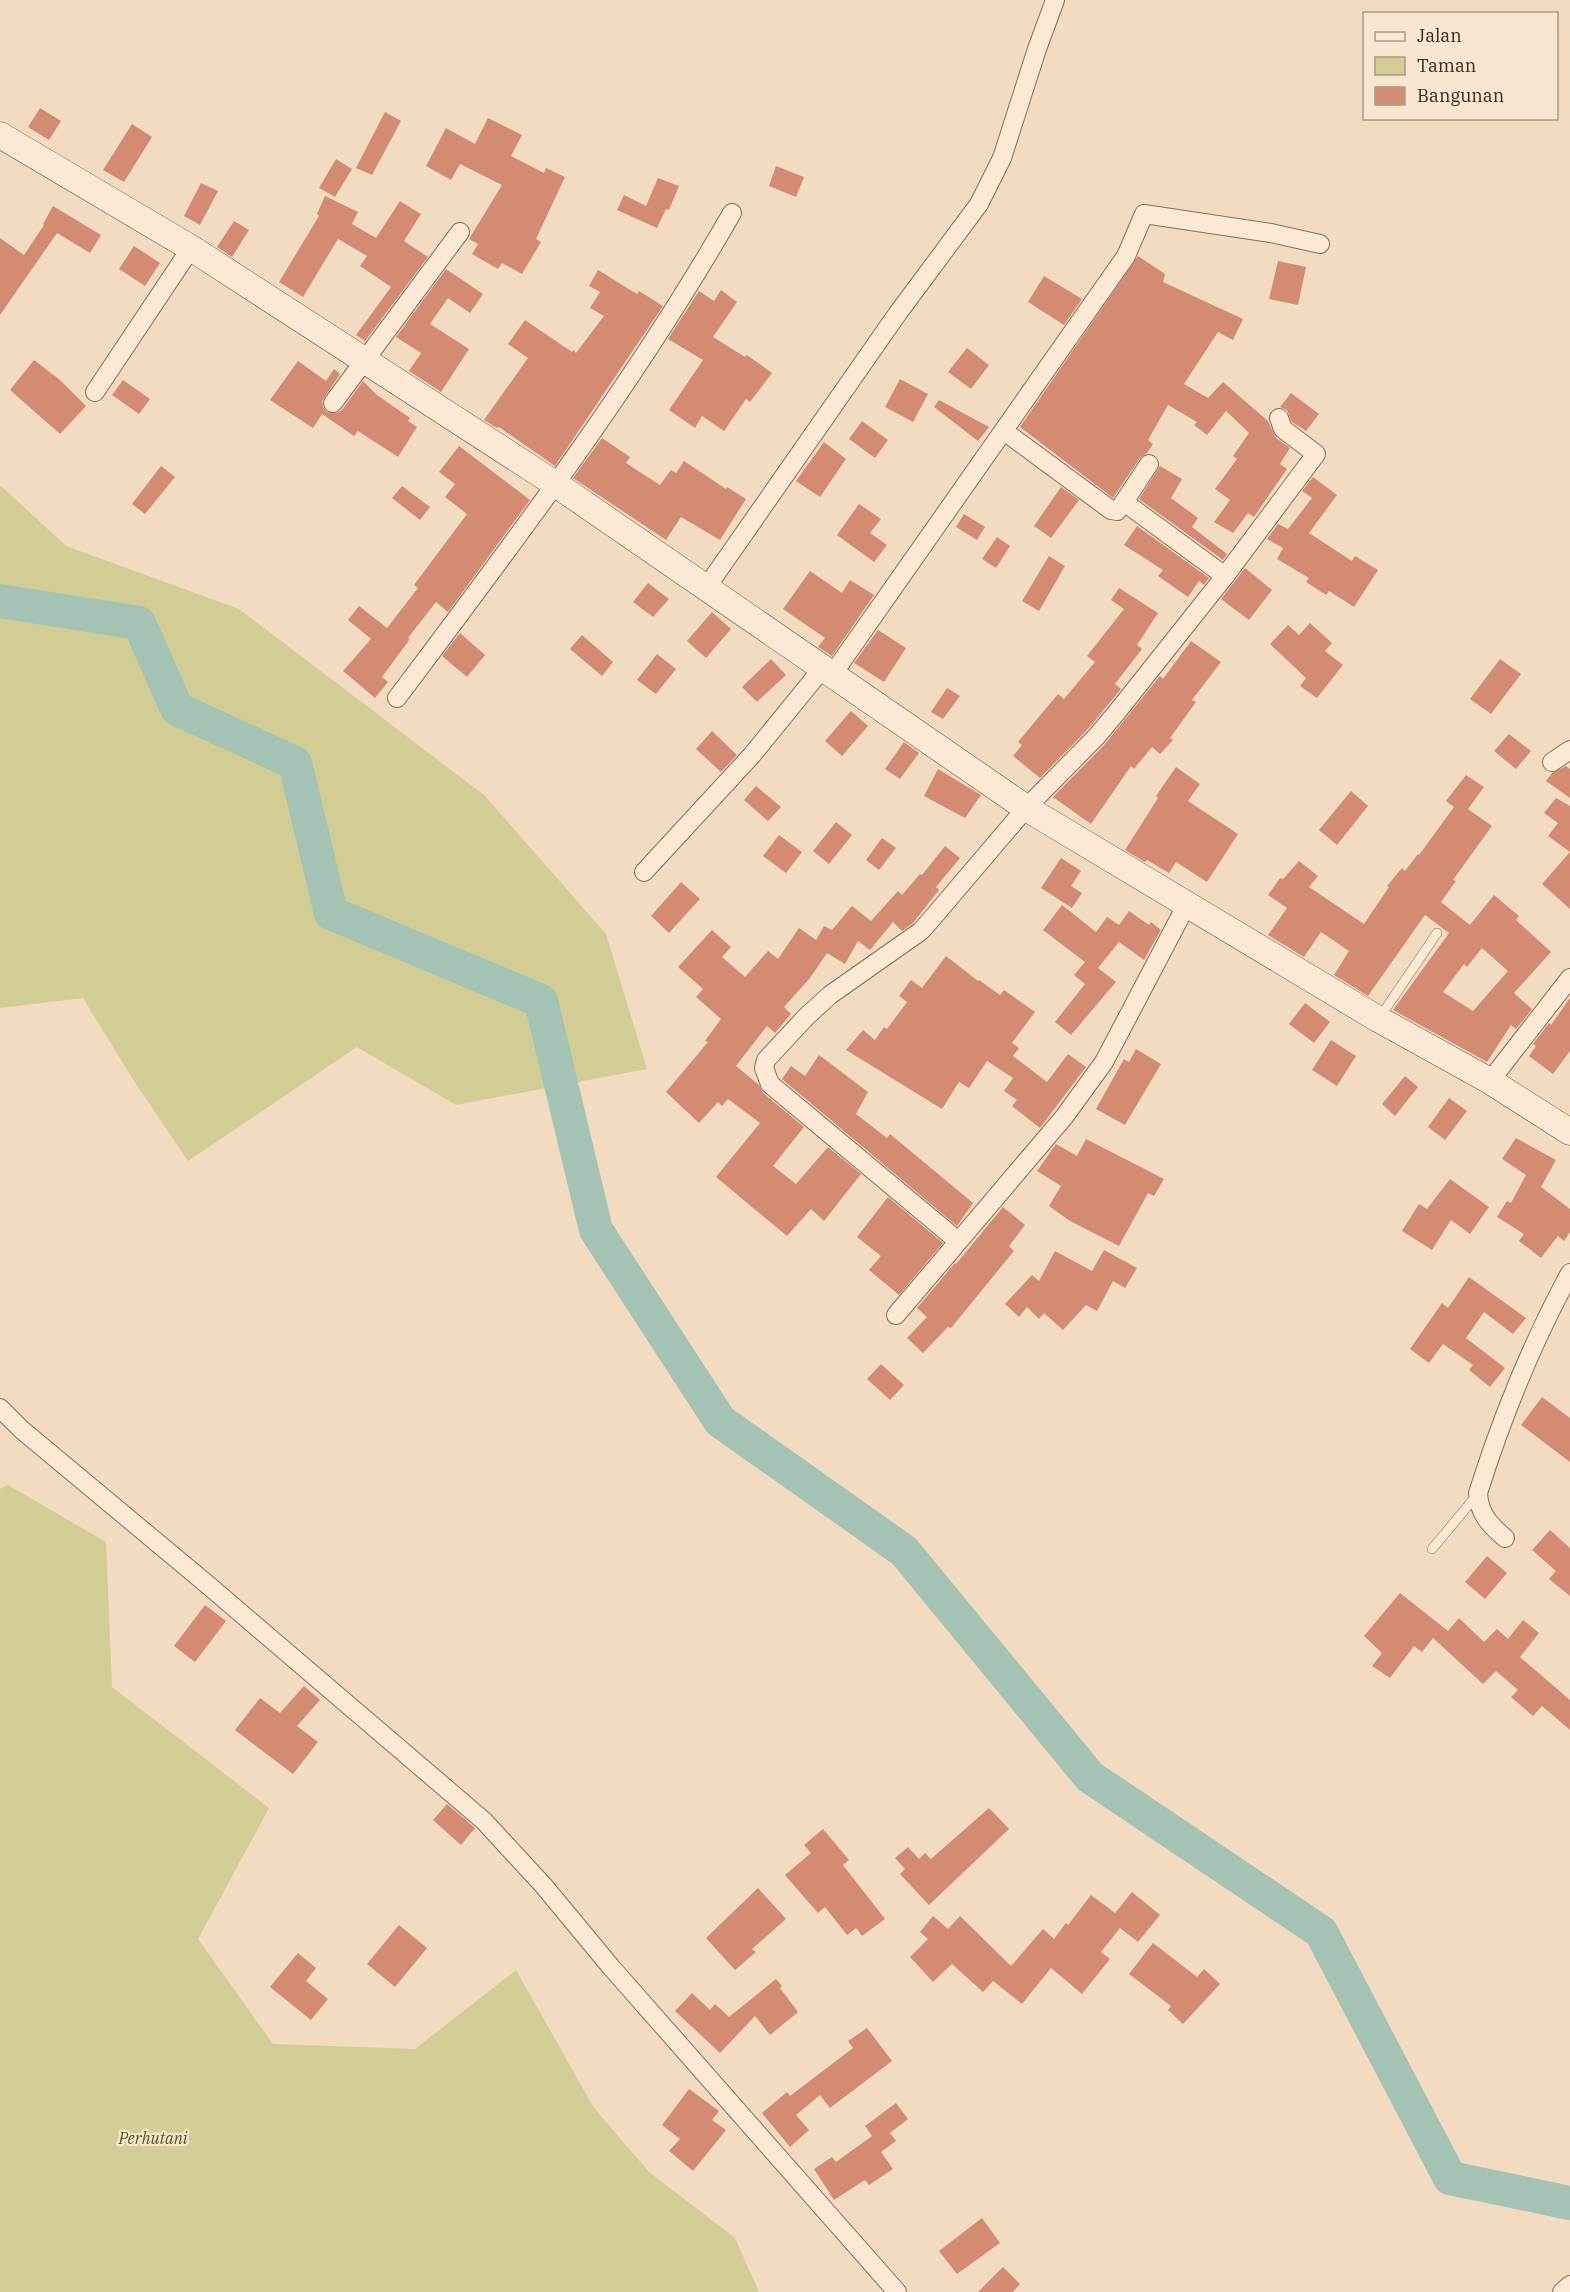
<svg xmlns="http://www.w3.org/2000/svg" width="1570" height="2292" viewBox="0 0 1570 2292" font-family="'IBM Plex Serif',serif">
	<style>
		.green { fill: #d1cd94 }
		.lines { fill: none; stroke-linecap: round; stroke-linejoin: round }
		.river { stroke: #a4c3b5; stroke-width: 34 }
		.building { fill: #d38b73; fill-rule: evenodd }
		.lane-casing { stroke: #8d6a57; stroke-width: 10 }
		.street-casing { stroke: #8d6a57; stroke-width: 20 }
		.secondary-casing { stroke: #6e4b3a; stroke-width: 27 }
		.lane { stroke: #fbe9d5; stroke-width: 9 }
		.street { stroke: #fbe9d5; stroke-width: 18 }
		.secondary { stroke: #fbe9d5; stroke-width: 26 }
		.labels { text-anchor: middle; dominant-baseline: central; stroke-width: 4.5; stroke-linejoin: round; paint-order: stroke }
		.park-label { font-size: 16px; font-style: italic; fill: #555921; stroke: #f8e6d1 }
	</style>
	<rect width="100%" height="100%" fill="#f2dbc1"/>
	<g class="green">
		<polygon points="0,485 66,546 239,609 484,795 606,934 647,1069 456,1105 357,1047 188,1161 134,1081 83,998 0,1008"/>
		<polygon points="8,1485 106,1542 112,1687 269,1808 198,1939 273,2044 415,2049 516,1970 594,2108 649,2172 735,2238 759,2292 0,2292 0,1489"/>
	</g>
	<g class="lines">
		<polyline class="river" points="0,601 139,623 177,709 295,763 331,913 541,1001 596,1230 720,1421 904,1551 1090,1777 1321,1932 1450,2178 1570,2203"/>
	</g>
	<g class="building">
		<polygon points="40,108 61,121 49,140 28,127"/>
		<polygon points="385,112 401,121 372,175 356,168"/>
		<polygon points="488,118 522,135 511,156 544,173 546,168 565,177 536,239 541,242 522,274 502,263 498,269 472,254 478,244 469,239 502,185 460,164 451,180 426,166 446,128 475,144"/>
		<polygon points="132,124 152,137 124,182 103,170"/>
		<polygon points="336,159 352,169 335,197 319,188"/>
		<polygon points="776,166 804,177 796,197 769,186"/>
		<polygon points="658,178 679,186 669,210 666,209 657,228 617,210 624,195 646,206"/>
		<polygon points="201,183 218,191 200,225 184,216"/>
		<polygon points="325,196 358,212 352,224 376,238 400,201 421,214 404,241 428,257 365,341 356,335 391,287 360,266 367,256 338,239 303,297 279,282 319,216 317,214"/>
		<polygon points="53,206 101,235 90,253 57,233 0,315 0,238 24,255 44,225 43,224"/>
		<polygon points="234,221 249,230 232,257 217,247"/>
		<polygon points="134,246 160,263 145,286 119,269"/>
		<polygon points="1138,256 1165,274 1163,282 1243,319 1233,340 1218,332 1184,384 1208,398 1223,382 1268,421 1276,438 1290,448 1280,464 1287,469 1254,517 1248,513 1233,533 1214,522 1230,500 1215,489 1237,459 1233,456 1249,433 1226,411 1207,435 1194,425 1197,422 1168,405 1148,440 1153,444 1147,453 1140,458 1113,498 1020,427"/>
		<polygon points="1278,261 1306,267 1298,305 1269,299"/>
		<polygon points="446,269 483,294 470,313 448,298 430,324 469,349 441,392 409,371 421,353 396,337"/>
		<polygon points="598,270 637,294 639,291 663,306 555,466 499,427 497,428 484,420 528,358 508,344 525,320 572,352 573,350 576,353 604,316 590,308 600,292 589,286"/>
		<polygon points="1044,276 1082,299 1064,325 1028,302"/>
		<polygon points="721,290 737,302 713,337 745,357 747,355 772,373 750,402 746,399 724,431 702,416 695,428 669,410 703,360 668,339 699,291 714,301"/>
		<polygon points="967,348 989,365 971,389 948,372"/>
		<polygon points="34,360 60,380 86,406 60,434 10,390"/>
		<polygon points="298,361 326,381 334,369 340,374 322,401 323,407 327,412 337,413 342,410 363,381 377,395 410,418 408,421 417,427 398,457 358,431 354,436 322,414 313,428 270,400"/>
		<polygon points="900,379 928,394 913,422 885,407"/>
		<polygon points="123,380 150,399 139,414 112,395"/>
		<polygon points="1291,393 1319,414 1306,431 1292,422 1287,410 1280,407"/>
		<polygon points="939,400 989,427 978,441 934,407"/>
		<polygon points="862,421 888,440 875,458 849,439"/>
		<polygon points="602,438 630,457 626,463 660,485 671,470 676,473 684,461 726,489 727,487 746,499 720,540 681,517 666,540 573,478"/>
		<polygon points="824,442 846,459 820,497 796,481"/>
		<polygon points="459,446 530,500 448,612 436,602 408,638 410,639 382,677 388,682 375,698 343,671 371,639 348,620 359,606 387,628 418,588 414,585 467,514 445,497 455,484 439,472"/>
		<polygon points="161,466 175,477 145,514 132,504"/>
		<polygon points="1160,466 1182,479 1171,498 1198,518 1192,527 1227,554 1223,560 1139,499"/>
		<polygon points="1313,477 1337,495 1309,533 1352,561 1355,556 1378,570 1354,607 1329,591 1326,595 1306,582 1309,578 1277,559 1283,548 1267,539 1278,524 1288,529 1312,498 1302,491"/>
		<polygon points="402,486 430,507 420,520 392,498"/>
		<polygon points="1061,487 1079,500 1051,538 1034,526"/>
		<polygon points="859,504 881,519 870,533 887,545 874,562 837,535"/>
		<polygon points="964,514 985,527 977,540 956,527"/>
		<polygon points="1137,526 1209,578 1204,585 1199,581 1188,597 1158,576 1163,570 1124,545"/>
		<polygon points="997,537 1010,546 996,568 982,559"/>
		<polygon points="1049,556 1065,566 1039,611 1022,601"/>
		<polygon points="1245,568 1272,590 1249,620 1221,599"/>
		<polygon points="810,571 842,593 850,580 874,595 832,656 818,647 825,638 783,609"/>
		<polygon points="648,583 669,599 653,617 633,602"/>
		<polygon points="1119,588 1158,613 1137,645 1142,649 1115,684 1121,689 1088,729 1040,778 1013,756 1022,745 1018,742 1058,694 1064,699 1095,662 1087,656 1124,609 1111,600"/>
		<polygon points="712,612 731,629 706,658 687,641"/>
		<polygon points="1310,623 1332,643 1325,651 1343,665 1317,698 1300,686 1306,678 1270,644 1288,625 1299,635"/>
		<polygon points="878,630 906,648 884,682 854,663"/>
		<polygon points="460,633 485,655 467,677 442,656"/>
		<polygon points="582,635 613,662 602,676 570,649"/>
		<polygon points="1191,641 1221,662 1192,700 1196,702 1170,738 1173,740 1160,754 1152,747 1134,769 1131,766 1091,824 1053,797 1105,744 1160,676 1163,679"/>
		<polygon points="657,654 676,669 656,694 637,680"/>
		<polygon points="771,659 786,675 757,702 742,687"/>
		<polygon points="1500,659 1521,674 1491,714 1470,699"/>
		<polygon points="947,688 960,696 943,719 931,712"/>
		<polygon points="851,711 868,726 842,756 825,741"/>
		<polygon points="712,731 737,755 721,772 696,749"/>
		<polygon points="1509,734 1531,751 1516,769 1494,751"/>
		<polygon points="904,742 919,753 900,779 885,769"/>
		<polygon points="1566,766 1570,769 1570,798 1546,781 1552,773"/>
		<polygon points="1176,767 1200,784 1188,801 1238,834 1207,882 1176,862 1169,873 1147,860 1145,862 1125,850 1158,798 1156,796"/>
		<polygon points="938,769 981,795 965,818 924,796"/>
		<path d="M1466 775 1484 787 1468 809 1492 826 1453 880 1456 881 1441 902 1470 925 1494 895 1519 916 1516 920 1551 952 1514 993 1532 1009 1516 1029 1511 1025 1487 1062 1393 1010 1449 933 1425 915 1368 996 1334 975 1349 951 1321 932 1304 957 1268 935 1287 908 1268 895 1280 878 1283 879 1299 861 1318 876 1309 887 1364 924 1389 887 1387 886 1402 868 1405 871 1418 854 1419 855 1454 807 1446 801ZM1482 948 1508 971 1473 1011 1443 992 1464 964 1467 967Z"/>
		<polygon points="756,786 781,807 768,821 744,800"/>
		<polygon points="1351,791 1368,806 1337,845 1319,830"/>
		<polygon points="1556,798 1570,806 1570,909 1542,884 1570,852 1548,836 1558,823 1544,813"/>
		<polygon points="836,822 852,835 829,864 813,851"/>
		<polygon points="779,835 802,852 786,873 763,856"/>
		<polygon points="882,838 896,848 879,870 866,860"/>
		<polygon points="945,846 960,858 936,887 939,890 913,923 902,931 893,922 870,950 858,941 845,964 827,953 810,978 784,1007 791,1014 775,1033 767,1026 736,1066 759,1085 763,1093 804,1127 773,1166 796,1184 828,1147 861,1174 824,1221 811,1209 787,1236 716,1177 760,1123 728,1099 722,1106 718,1102 699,1123 666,1092 708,1042 705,1041 721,1019 696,997 703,989 678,967 712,930 731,947 722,957 745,977 768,951 778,959 799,928 816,940 824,926 832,930 852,906 871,921 898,891 902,895 920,874 922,875"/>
		<polygon points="1061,858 1081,871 1071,886 1082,893 1072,908 1041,888"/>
		<polygon points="681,882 700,899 669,933 651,916"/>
		<polygon points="1062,905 1096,932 1107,917 1119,925 1129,911 1149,925 1151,922 1161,930 1144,960 1119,942 1098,968 1116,982 1071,1035 1055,1022 1085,984 1074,975 1085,962 1043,930"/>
		<polygon points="946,956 978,981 979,980 1000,995 1004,990 1035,1012 1012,1043 1019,1048 1013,1056 1047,1082 1068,1054 1086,1067 1040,1128 1012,1106 1017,1100 1004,1091 1013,1078 987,1061 969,1088 959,1082 942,1109 846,1050 863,1030 875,1040 884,1027 887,1029 907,1002 899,996 911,980 922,988"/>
		<polygon points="1570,998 1570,1051 1553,1074 1529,1056 1536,1046 1533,1044 1549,1023 1551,1025"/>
		<polygon points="1305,1003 1330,1022 1314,1043 1289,1024"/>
		<polygon points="1331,1040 1356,1056 1337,1086 1312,1070"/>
		<polygon points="1136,1049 1161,1064 1125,1125 1096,1109 1124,1059 1129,1062"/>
		<polygon points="819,1055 868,1092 856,1114 887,1138 890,1134 973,1203 957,1226 782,1079 791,1066 805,1076"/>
		<polygon points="1405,1076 1418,1087 1395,1116 1382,1104"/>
		<polygon points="1449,1098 1467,1111 1445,1140 1428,1127"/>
		<polygon points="1516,1138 1556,1160 1541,1187 1570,1209 1570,1232 1564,1241 1558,1236 1541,1258 1519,1241 1524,1234 1497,1217 1507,1201 1511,1203 1526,1175 1502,1159"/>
		<polygon points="1086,1139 1164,1179 1154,1196 1148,1193 1119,1246 1070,1221 1049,1206 1061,1186 1037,1171 1056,1144 1077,1156"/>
		<polygon points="1450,1179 1489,1207 1470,1234 1451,1220 1432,1250 1402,1231 1419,1204 1427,1209"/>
		<polygon points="888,1197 943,1243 899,1295 869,1270 881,1256 857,1237"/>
		<polygon points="1003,1207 1025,1225 1009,1246 1014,1251 951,1328 948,1327 923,1353 907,1338 927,1317 917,1308 955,1263 956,1264"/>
		<polygon points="1104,1250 1137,1268 1125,1288 1113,1281 1097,1311 1086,1305 1063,1330 1044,1313 1039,1319 1027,1307 1019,1317 1005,1304 1032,1275 1039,1281 1055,1251 1092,1271"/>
		<polygon points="1469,1277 1526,1318 1513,1334 1484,1312 1466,1338 1505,1368 1490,1387 1469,1370 1473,1365 1443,1344 1429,1363 1410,1349 1442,1303 1448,1308"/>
		<polygon points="881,1364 904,1385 890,1400 867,1379"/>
		<polygon points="1542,1397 1570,1418 1570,1462 1521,1425"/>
		<polygon points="1550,1530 1570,1548 1570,1596 1549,1579 1556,1571 1532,1550"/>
		<polygon points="1487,1556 1507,1573 1485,1599 1465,1582"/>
		<polygon points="1400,1593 1448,1631 1459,1618 1484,1642 1497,1629 1508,1639 1523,1620 1539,1633 1520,1657 1570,1700 1570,1730 1542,1706 1533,1716 1511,1697 1518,1690 1496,1671 1483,1684 1433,1638 1422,1652 1414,1646 1390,1678 1372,1666 1382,1653 1364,1636"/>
		<polygon points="205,1605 226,1621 195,1662 174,1646"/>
		<polygon points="304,1686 320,1700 297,1726 318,1742 293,1774 235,1730 260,1698 280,1713"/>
		<polygon points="447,1804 475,1828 461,1845 433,1820"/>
		<polygon points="989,1808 1009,1829 929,1905 900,1874 905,1869 895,1858 908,1847 919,1859 925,1853 931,1859"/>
		<polygon points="823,1829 849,1860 843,1865 885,1919 862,1936 856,1928 847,1935 825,1907 818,1913 785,1875 811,1853 804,1845"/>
		<polygon points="758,1888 786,1919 752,1949 756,1952 735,1970 706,1938"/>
		<polygon points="1132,1892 1160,1915 1138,1942 1120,1928 1101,1952 1110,1959 1082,1994 1051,1968 1022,2004 993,1981 983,1992 952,1964 933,1982 910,1957 928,1939 920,1932 933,1916 948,1929 960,1916 1011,1966 1043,1929 1054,1939 1066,1923 1068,1925 1091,1895 1115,1913"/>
		<polygon points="399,1925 427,1948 395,1987 367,1964"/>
		<polygon points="1153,1943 1197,1977 1204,1969 1220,1984 1183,2024 1168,2010 1171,2006 1129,1974"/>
		<polygon points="298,1953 316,1968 306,1981 328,1999 311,2020 270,1987"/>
		<polygon points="776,1979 782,1986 780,1988 798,2012 770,2035 755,2016 720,2053 675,2011 692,1993 710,2010 715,2004 729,2017"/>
		<polygon points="867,2028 892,2061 830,2108 820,2095 796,2115 809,2130 790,2147 762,2113 787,2092 790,2096 853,2048 848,2041"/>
		<polygon points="689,2089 719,2111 712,2120 726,2130 693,2171 669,2151 680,2139 662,2125"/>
		<polygon points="896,2103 908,2119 890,2133 896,2141 881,2152 893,2169 869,2185 865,2180 834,2200 814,2169 832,2157 836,2162 872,2136 865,2126"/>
		<polygon points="982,2218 1000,2243 957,2274 939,2251"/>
		<polygon points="1003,2267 1020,2284 1013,2292 978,2292"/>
	</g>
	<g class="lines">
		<defs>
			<g id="lane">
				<polyline points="1380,1017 1437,933"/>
				<polyline points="1432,1549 1477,1495"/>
			</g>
			<g id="street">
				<polyline points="95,392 191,248"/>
				<polyline points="333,403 460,232"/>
				<polyline points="1004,431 1111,510 1117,511 1124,502 1225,576"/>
				<polyline points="1124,502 1149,464"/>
				<polyline points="706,588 898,313 979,204 1002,158 1037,49 1055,0"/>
				<polyline points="832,675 1126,256 1144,214 1271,233 1320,244"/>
				<path d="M397 698C515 541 634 384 732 213"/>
				<polyline points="1552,762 1570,750"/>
				<polyline points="644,872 752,755 822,669"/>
				<polyline points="1490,1081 1570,978"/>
				<polyline points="958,1241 770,1084 764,1068 766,1060 806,1017 830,995 921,931 935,915 1026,808 1096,737 1117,712 1225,576 1316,454 1283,429 1279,418"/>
				<polyline points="896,1315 1064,1117 1104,1062 1187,904"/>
				<polyline points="0,1408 22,1430 208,1585 484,1821 543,1885 611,1967 897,2292"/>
				<path d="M1505 1538C1490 1525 1479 1514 1478 1493 1502 1417 1532 1343 1570 1273"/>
				<polyline points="1562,2292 1570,2285"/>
			</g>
			<polyline id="secondary" points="0,135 191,248 557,485 1026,808 1378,1019 1490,1081 1570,1132"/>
		</defs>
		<use href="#lane" class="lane-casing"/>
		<use href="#street" class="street-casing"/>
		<use href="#secondary" class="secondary-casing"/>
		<use href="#lane" class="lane"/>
		<use href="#street" class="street"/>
		<use href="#secondary" class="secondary"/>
	</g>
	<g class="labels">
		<g class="park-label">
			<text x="153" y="2138">Perhutani</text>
		</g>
	</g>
	<rect x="1363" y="12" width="195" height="108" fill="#f8e6d1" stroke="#ac9989" stroke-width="1.5"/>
	<rect x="1375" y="32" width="30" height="9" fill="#fbe9d5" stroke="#ac9989" stroke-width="1.5"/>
	<text x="1417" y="42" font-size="18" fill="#3b261c">Jalan</text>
	<rect x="1375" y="57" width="30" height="18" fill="#d1cd94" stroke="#ac9989" stroke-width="1.5"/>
	<text x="1417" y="72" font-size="18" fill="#3b261c">Taman</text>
	<rect x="1375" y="87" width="30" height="18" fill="#d38b73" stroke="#ac9989" stroke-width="1.5"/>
	<text x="1417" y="102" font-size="18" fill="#3b261c">Bangunan</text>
</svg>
